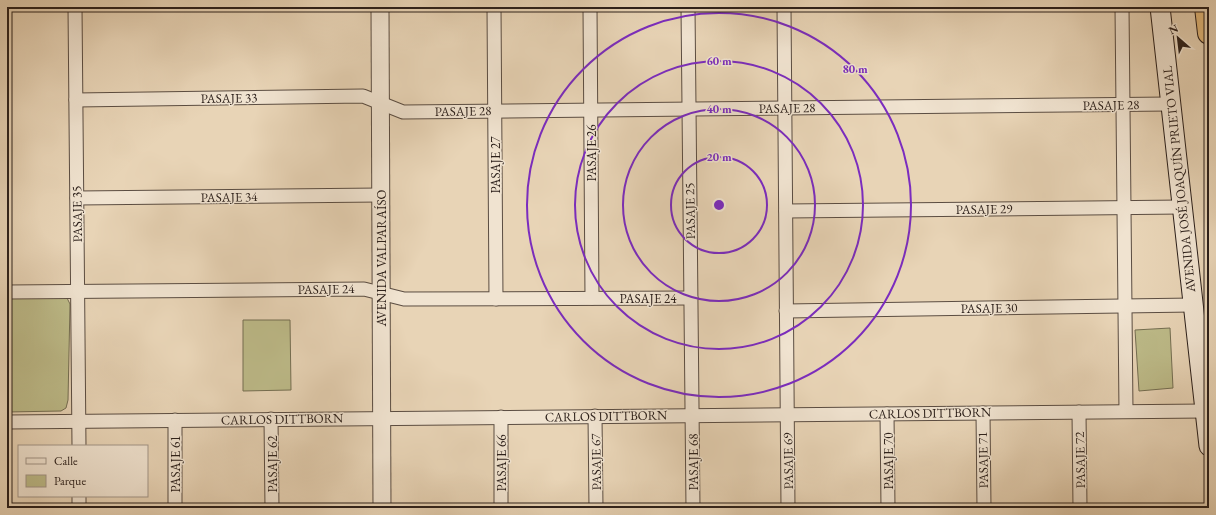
<svg xmlns="http://www.w3.org/2000/svg" width="1216" height="515" viewBox="0 0 1216 515" font-family="'EB Garamond',serif">
	<style>
		.green { fill: #bdbb89; stroke: #746e52 }
		.lines { fill: none; stroke-linecap: round; stroke-linejoin: round }
		.minor-casing { stroke: #5b4d42; stroke-width: 15 }
		.tertiary-casing { stroke: #5b4d42; stroke-width: 19 }
		.secondary-casing { stroke: #2c201b; stroke-width: 21 }
		.motorway-casing { stroke: #2c201b; stroke-width: 24 }
		.minor { stroke: #f0e3d0; stroke-width: 13 }
		.tertiary { stroke: #f0e3d0; stroke-width: 17 }
		.secondary { stroke: #f0e3d0; stroke-width: 19 }
		.motorway { stroke: #e4ba7b; stroke-width: 22 }
		.ring { fill: none; stroke: #7b2cbf; stroke-width: 2 }
		.labels { text-anchor: middle; dominant-baseline: central; stroke-width: 3; stroke-linejoin: round; paint-order: stroke }
		.street-label { font-size: 13px; fill: #2c201b; stroke: #f0e3d0 }
		.centre { fill: #7b2cbf; stroke: #f0e3d0; stroke-width: 2 }
		.ring-label { font-size: 12px; text-anchor: middle; font-weight: bold; fill: #7b2cbf; stroke: #f0e3d0; stroke-width: 3; stroke-linejoin: round; paint-order: stroke }
	</style>
	<rect width="100%" height="100%" fill="#e8d4b6"/>
	<filter id="stains"><feTurbulence type="fractalNoise" baseFrequency=".005" numOctaves="4"/><feColorMatrix values="0 0 0 0 .2 0 0 0 0 .09 0 0 0 0 .02 0 0 0 .5 -.17"/></filter>
	<radialGradient id="worn" r=".72"><stop offset=".6" stop-color="#630" stop-opacity="0"/><stop offset="1" stop-color="#630" stop-opacity=".3"/></radialGradient>
	<g class="green">
		<polygon points="62,295 67,298 70,304 68,400 66,408 61,411 7,412 7,296"/>
		<polygon points="243,320 290,320 291,390 243,391"/>
		<polygon points="1170,328 1173,388 1139,391 1135,330"/>
	</g>
	<g class="lines">
		<defs>
			<g id="minor">
				<polyline points="75,7 79,446"/>
				<polyline points="494,7 496,299"/>
				<polyline points="590,7 592,298"/>
				<polyline points="688,7 693,508"/>
				<polyline points="784,7 788,508"/>
				<polyline points="1122,7 1126,411"/>
				<polyline points="76,100 363,96 403,112 1170,104"/>
				<polyline points="77,198 380,195"/>
				<polyline points="786,211 1182,207"/>
				<polyline points="7,292 364,289 404,299 691,298"/>
				<polyline points="786,311 1193,305"/>
				<polyline points="1079,412 1080,508"/>
				<polyline points="983,413 984,508"/>
				<polyline points="887,414 888,508"/>
				<polyline points="595,416 596,508"/>
				<polyline points="501,417 501,508"/>
				<polyline points="271,419 272,508"/>
				<polyline points="175,420 175,508"/>
				<polyline points="7,422 1205,411"/>
				<polyline points="79,496 79,508"/>
			</g>
			<polyline id="tertiary" points="380,7 382,508"/>
			<polyline id="secondary" points="1160,7 1209,446"/>
			<polyline id="motorway" points="1206,7 1209,33"/>
		</defs>
		<use href="#minor" class="minor-casing"/>
		<use href="#tertiary" class="tertiary-casing"/>
		<use href="#secondary" class="secondary-casing"/>
		<use href="#motorway" class="motorway-casing"/>
		<use href="#minor" class="minor"/>
		<use href="#tertiary" class="tertiary"/>
		<use href="#secondary" class="secondary"/>
		<use href="#motorway" class="motorway"/>
	</g>
	<g class="ring">
		<circle cx="719" cy="205" r="48"/>
		<circle cx="719" cy="205" r="96"/>
		<circle cx="719" cy="205" r="144"/>
		<circle cx="719" cy="205" r="192"/>
	</g>
	<g class="labels">
		<g class="street-label">
			<text transform="translate(229 98) rotate(-1)">PASAJE 33</text>
			<text transform="translate(1111 105) rotate(-1)">PASAJE 28</text>
			<text transform="translate(787 108) rotate(-1)">PASAJE 28</text>
			<text transform="translate(463 111) rotate(-1)">PASAJE 28</text>
			<text transform="translate(591 153) rotate(-90)">PASAJE 26</text>
			<text transform="translate(495 165) rotate(-90)">PASAJE 27</text>
			<text transform="translate(1179 179) rotate(-96)">AVENIDA JOSÉ JOAQUÍN PRIETO VIAL</text>
			<text transform="translate(229 197) rotate(-1)">PASAJE 34</text>
			<text transform="translate(984 209) rotate(-1)">PASAJE 29</text>
			<text transform="translate(690 211) rotate(-91)">PASAJE 25</text>
			<text transform="translate(77 214) rotate(-91)">PASAJE 35</text>
			<text transform="translate(381 258) rotate(-90)">AVENIDA VALPARAÍSO</text>
			<text transform="translate(326 289) rotate(-1)">PASAJE 24</text>
			<text x="648" y="298">PASAJE 24</text>
			<text transform="translate(989 308) rotate(-1)">PASAJE 30</text>
			<text transform="translate(930 413) rotate(-1)">CARLOS DITTBORN</text>
			<text transform="translate(606 416) rotate(-1)">CARLOS DITTBORN</text>
			<text transform="translate(282 419) rotate(-1)">CARLOS DITTBORN</text>
			<text transform="translate(983 460) rotate(-91)">PASAJE 71</text>
			<text transform="translate(1080 460) rotate(-91)">PASAJE 72</text>
			<text transform="translate(788 461) rotate(-91)">PASAJE 69</text>
			<text transform="translate(888 461) rotate(-90)">PASAJE 70</text>
			<text transform="translate(596 462) rotate(-91)">PASAJE 67</text>
			<text transform="translate(693 462) rotate(-90)">PASAJE 68</text>
			<text transform="translate(501 463) rotate(-90)">PASAJE 66</text>
			<text transform="translate(175 464) rotate(-90)">PASAJE 61</text>
			<text transform="translate(272 464) rotate(-90)">PASAJE 62</text>
		</g>
	</g>
	<circle cx="719" cy="205" r="6" class="centre"/>
	<g class="ring-label">
		<text x="719" y="65">60 m</text>
		<text x="855" y="73">80 m</text>
		<text x="719" y="113">40 m</text>
		<text x="719" y="161">20 m</text>
	</g>
	<rect width="1216" height="515" fill="none" stroke="#e8d4b6" stroke-width="24"/>
	<rect x="8" y="8" width="1200" height="499" fill="none" stroke="#2c201b" stroke-width="2"/>
	<rect x="12" y="12" width="1192" height="491" fill="none" stroke="#2c201b"/>
	<rect x="18" y="445" width="130" height="52" fill="#f0e3d0" stroke="#a29588"/>
	<rect x="26" y="458" width="20" height="6" fill="#f0e3d0" stroke="#a29588"/>
	<text x="54" y="465" font-size="12" fill="#2c201b">Calle</text>
	<rect x="26" y="475" width="20" height="12" fill="#bdbb89" stroke="#a29588"/>
	<text x="54" y="485" font-size="12" fill="#2c201b">Parque</text>
	<g transform="translate(1178 38) rotate(332)" stroke="#f0e3d0" stroke-width="3" paint-order="stroke">
	<path d="M0-3L7 15L0 10L-7 15Z" fill="#2c201b"/>
	<text y="-6" font-size="11" font-weight="bold" text-anchor="middle" fill="#2c201b">N</text>
	</g>
	<rect width="100%" height="100%" filter="url(#stains)"/>
	<rect width="100%" height="100%" fill="url(#worn)"/>
</svg>
